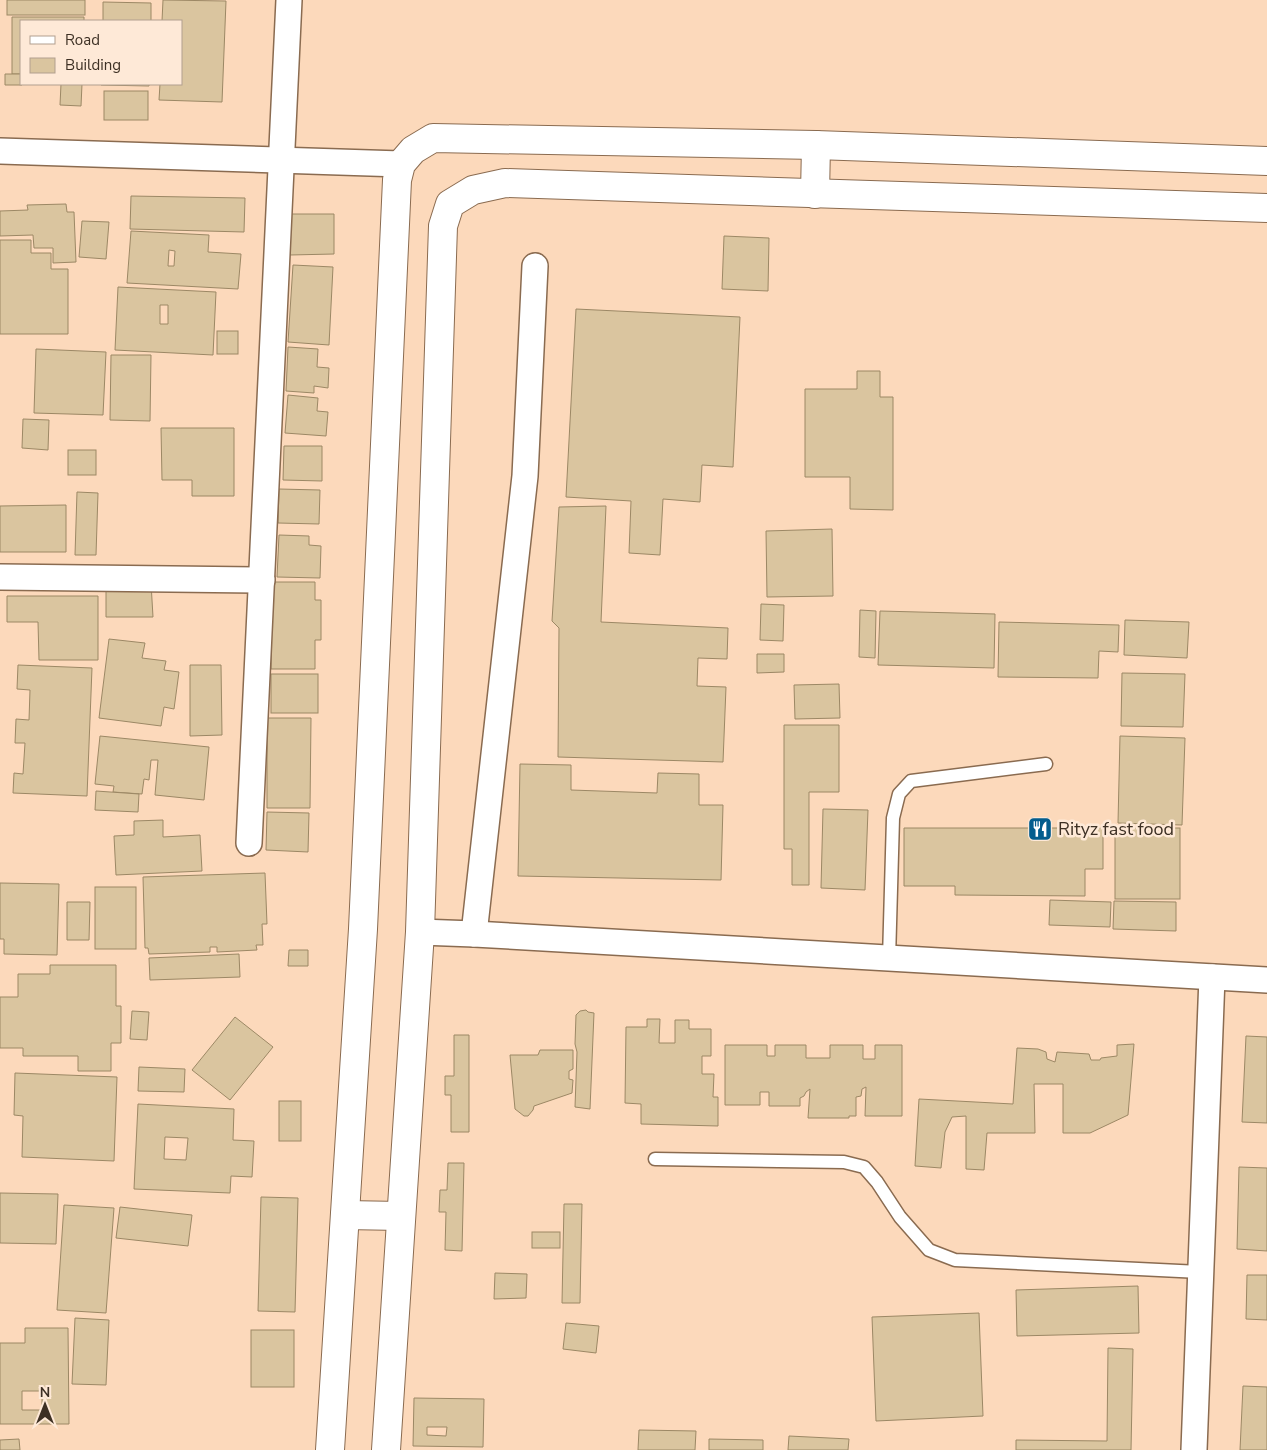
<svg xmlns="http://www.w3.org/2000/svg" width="1267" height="1450" viewBox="0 0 1267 1450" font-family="'Nunito Sans',sans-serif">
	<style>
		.building { fill: #dac59f; stroke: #9c8865; fill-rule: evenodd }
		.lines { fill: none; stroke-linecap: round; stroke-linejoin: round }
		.lane-casing { stroke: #8a6b50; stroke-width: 15 }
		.street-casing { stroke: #8a6b50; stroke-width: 28 }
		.secondary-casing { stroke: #8a6b50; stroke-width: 30 }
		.lane { stroke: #fff; stroke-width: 12 }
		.street { stroke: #fff; stroke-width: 25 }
		.secondary { stroke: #fff; stroke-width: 28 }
		.labels { text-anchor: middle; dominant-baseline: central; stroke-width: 5; stroke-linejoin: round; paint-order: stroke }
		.poi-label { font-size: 18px; fill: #3d3024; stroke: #fee9d7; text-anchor: start }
	</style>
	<rect width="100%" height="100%" fill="#fcd9bb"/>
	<g class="building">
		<rect x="7" y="0" width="78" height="15"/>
		<polygon points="163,0 226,1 222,102 159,100 160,84 181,84 181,21 162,21"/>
		<polygon points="103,2 151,3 151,21 103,21"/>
		<polygon points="12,17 84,17 84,21 21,21 21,74 12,74"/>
		<polygon points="5,74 21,74 22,85 5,85"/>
		<polygon points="61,84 82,84 81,106 60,105"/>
		<polygon points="101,84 149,84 149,86 101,85"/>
		<rect x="104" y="91" width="44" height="29"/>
		<polygon points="131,196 245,198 244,232 130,229"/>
		<polygon points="66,204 67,212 74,212 76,262 53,263 53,248 34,248 33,235 0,236 0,211 28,210 27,205"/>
		<polygon points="289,214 334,214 334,254 290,255"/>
		<polygon points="82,221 109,222 106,259 79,257"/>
		<path d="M131 231 209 235 208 252 241 254 238 289 127 283ZM169 250 175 251 174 266H168Z"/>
		<polygon points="724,236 769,238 768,291 722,289"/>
		<polygon points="0,240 31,240 31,253 51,253 51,269 68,269 68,334 0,334"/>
		<polygon points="293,265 333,267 329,345 288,342"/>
		<path d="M118 287 216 292 213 355 115 350ZM160 305H168V324H160Z"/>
		<polygon points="576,309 740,317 733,467 702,465 700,502 663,499 660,555 629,553 631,501 566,497"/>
		<rect x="217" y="331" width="21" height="23"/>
		<polygon points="288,347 318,349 317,367 329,368 328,388 314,386 314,393 286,391"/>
		<polygon points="36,349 106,352 103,415 34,413"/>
		<polygon points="111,355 151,355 150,421 110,420"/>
		<polygon points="857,371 880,371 880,397 893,397 893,510 850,509 850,477 805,477 805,389 857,389"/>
		<polygon points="288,395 318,398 317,411 328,412 326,436 285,433"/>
		<polygon points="23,419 49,420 48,450 22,448"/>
		<polygon points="161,428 234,428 234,496 192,496 192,480 162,480"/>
		<polygon points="284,446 322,446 322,481 283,480"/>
		<rect x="68" y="450" width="28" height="25"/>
		<polygon points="279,489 320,490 319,524 278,523"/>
		<polygon points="77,492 98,493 96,555 75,555"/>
		<polygon points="66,505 66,552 0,552 0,506"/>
		<polygon points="606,506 601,622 728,628 727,659 698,658 697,686 726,687 723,762 558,757 559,628 552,621 559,507"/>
		<polygon points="832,529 833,596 767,597 766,531"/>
		<polygon points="279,535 309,536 309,545 321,546 320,578 277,577"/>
		<polygon points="272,582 315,582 315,600 321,600 321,640 315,640 315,669 271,669"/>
		<polygon points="151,583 153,617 106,617 106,584"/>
		<polygon points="7,596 98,596 98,660 39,660 38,622 7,622"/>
		<polygon points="761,604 784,605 783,641 760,640"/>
		<polygon points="860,610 876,611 875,658 859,657"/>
		<polygon points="880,611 995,614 994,668 878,665"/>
		<polygon points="1125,620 1189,622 1187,658 1124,655"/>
		<polygon points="999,622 1119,625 1118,652 1099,651 1098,678 998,677"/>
		<polygon points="109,639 145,643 142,658 166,661 164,670 179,672 174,709 164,707 161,726 99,718"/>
		<polygon points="757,654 784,654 784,672 757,673"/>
		<polygon points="18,665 92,668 87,796 13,793 14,773 23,774 25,743 15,743 16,719 29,720 30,690 17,689"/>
		<polygon points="190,665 221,665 222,735 190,736"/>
		<polygon points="1122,673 1185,674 1183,727 1121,726"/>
		<rect x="271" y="674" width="47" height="39"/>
		<polygon points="839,684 840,718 795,719 794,685"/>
		<polygon points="267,718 311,718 310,808 267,808"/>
		<polygon points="784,725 839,725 839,792 809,792 809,885 792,885 792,849 784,849"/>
		<polygon points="100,736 209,747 204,800 155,795 158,760 151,760 149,780 144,779 142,794 113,792 114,786 95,784"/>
		<polygon points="1120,736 1185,738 1182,825 1118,823"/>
		<polygon points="520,764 571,765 571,790 657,793 658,773 699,774 699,805 723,805 721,880 518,876"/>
		<polygon points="96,791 139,794 138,812 95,810"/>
		<polygon points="823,809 868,810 865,890 821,888"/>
		<polygon points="267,812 309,813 308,852 266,850"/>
		<polygon points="163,820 163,837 200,835 202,871 116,875 114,836 134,835 134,821"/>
		<polygon points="904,828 1103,828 1103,869 1085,869 1085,896 955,895 955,886 904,886"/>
		<rect x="1115" y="828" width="65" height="71"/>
		<polygon points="265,873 267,924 262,924 263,945 256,945 257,950 217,952 217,947 210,947 210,952 149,954 148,948 145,948 143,877"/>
		<polygon points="0,883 59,884 57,955 4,954 4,939 0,939"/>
		<rect x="95" y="887" width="41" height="62"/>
		<polygon points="1050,900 1111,902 1110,927 1049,925"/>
		<polygon points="1114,901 1176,902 1176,931 1113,929"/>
		<polygon points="67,902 90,902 89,940 67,940"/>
		<polygon points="289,950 308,950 308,966 288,966"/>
		<polygon points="239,954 240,977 150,980 149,958"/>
		<polygon points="50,965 116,965 116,1006 121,1006 121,1043 111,1043 111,1071 78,1071 78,1056 23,1056 23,1048 0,1048 0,997 18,997 18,974 50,974"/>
		<polygon points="586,1010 588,1012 594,1013 590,1109 575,1107 577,1052 575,1044 576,1015 580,1011"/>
		<polygon points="132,1011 149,1012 147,1040 130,1039"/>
		<polygon points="235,1017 273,1047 230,1100 192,1070"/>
		<polygon points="647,1019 660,1019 659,1043 675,1043 675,1020 689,1020 689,1029 711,1029 711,1056 702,1056 702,1074 714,1074 713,1097 718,1097 718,1126 641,1124 641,1104 625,1103 626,1027 647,1027"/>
		<polygon points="454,1035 469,1035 469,1132 451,1132 451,1095 445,1095 445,1076 454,1076"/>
		<polygon points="1246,1036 1267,1037 1267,1123 1242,1122"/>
		<polygon points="1134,1044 1128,1115 1090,1133 1063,1133 1063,1084 1034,1084 1035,1133 987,1133 984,1170 966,1169 966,1116 952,1117 945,1132 941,1168 915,1166 919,1099 1013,1104 1017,1048 1038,1049 1046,1052 1047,1059 1055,1062 1057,1052 1089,1054 1091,1060 1100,1060 1101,1058 1117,1056 1117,1045"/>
		<polygon points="725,1045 767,1045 767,1056 775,1056 775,1045 806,1045 806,1058 830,1058 830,1045 863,1045 863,1059 875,1059 875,1045 902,1045 902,1116 865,1116 866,1087 862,1089 861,1096 856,1097 856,1116 849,1116 849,1118 808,1118 810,1089 806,1092 804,1096 800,1098 800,1106 769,1106 769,1092 760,1092 760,1105 725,1105"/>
		<polygon points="540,1050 573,1050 573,1069 569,1071 569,1079 573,1080 572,1093 534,1106 533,1110 528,1116 524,1116 515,1109 510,1055 538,1055"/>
		<polygon points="139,1067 185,1069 184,1092 138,1091"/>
		<polygon points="15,1073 117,1077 114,1161 22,1157 23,1116 14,1115"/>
		<rect x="279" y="1101" width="22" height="40"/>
		<path d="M138 1104 234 1109 233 1140 254 1141 252 1177 231 1176 230 1193 134 1189ZM165 1137 188 1138 186 1160 164 1159Z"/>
		<polygon points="448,1163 464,1163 462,1251 445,1250 446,1212 439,1212 440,1190 447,1190"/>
		<polygon points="1239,1167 1267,1168 1267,1251 1237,1249"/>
		<polygon points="0,1193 58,1194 56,1244 0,1243"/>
		<polygon points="261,1197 298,1198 295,1312 258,1311"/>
		<polygon points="564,1204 582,1204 580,1303 562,1303"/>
		<polygon points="64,1205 114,1208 106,1313 57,1310"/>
		<polygon points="120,1207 192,1215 188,1246 116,1238"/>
		<rect x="532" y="1232" width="28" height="16"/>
		<polygon points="495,1273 527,1274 526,1298 494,1299"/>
		<polygon points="1247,1275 1267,1275 1267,1320 1246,1319"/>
		<polygon points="1138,1286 1139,1333 1017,1336 1016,1290"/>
		<polygon points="979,1313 983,1416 876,1421 872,1317"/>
		<polygon points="75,1318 109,1320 106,1385 72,1384"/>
		<polygon points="566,1323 599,1326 596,1353 563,1349"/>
		<path d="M25 1328H68L69 1424H0V1343H25ZM22 1391H42V1410H22Z"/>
		<rect x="251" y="1330" width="43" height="57"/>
		<polygon points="1108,1348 1133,1349 1131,1450 1016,1450 1016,1440 1107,1441"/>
		<polygon points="1243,1386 1267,1387 1267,1450 1240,1450"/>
		<path d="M414 1398 484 1399 483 1447 413 1446ZM427 1427H447L446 1436 427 1435Z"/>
		<polygon points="639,1430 696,1431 695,1450 638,1450"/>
		<polygon points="789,1436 849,1439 848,1450 788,1450"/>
		<polygon points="19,1439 20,1450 0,1450 0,1440"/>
		<polygon points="709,1439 763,1440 763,1450 709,1450"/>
	</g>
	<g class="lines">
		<defs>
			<g id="lane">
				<polyline points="889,959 893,818 899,794 911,781 1046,764"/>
				<polyline points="655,1159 844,1162 864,1167 877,1182 900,1217 929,1250 955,1260 1200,1272"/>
			</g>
			<g id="street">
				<polyline points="0,151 401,164"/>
				<polyline points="0,577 262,580"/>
				<polyline points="249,843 289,0"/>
				<polyline points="420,932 474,934 1267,980"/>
				<polyline points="474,934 525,476 535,266"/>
				<polyline points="1194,1450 1212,977"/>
			</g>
			<g id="secondary">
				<polyline points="815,194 816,145"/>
				<polyline points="345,1215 401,1216"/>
				<polyline points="330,1450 363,929 397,180 401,164 413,150 433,138 816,145 1267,161"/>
				<polyline points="386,1450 420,932 443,226 450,204 473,190 505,183 1267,208"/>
			</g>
		</defs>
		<use href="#lane" class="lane-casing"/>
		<use href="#street" class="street-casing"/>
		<use href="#secondary" class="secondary-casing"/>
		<use href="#lane" class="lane"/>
		<use href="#street" class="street"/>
		<use href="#secondary" class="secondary"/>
	</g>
	<defs>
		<symbol id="restaurant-square" viewBox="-11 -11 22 22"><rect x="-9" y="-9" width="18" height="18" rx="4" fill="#035d8e" stroke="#fee9d7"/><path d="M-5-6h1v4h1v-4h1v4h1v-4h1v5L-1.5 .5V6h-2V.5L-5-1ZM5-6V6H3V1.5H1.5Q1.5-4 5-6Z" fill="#fff"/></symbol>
	</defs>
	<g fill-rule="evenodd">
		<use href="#restaurant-square" x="1026" y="815" width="28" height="28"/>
	</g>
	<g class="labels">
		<g class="poi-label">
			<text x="1058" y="829">Rityz fast food</text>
		</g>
	</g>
	<rect x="20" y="20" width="162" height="65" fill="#fee9d7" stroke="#b19f8f"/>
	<rect x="30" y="36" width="25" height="8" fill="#ffffff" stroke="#b19f8f"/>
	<text x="65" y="45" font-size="15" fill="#3d3024">Road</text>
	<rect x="30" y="58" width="25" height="15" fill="#dac59f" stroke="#b19f8f"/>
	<text x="65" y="70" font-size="15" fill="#3d3024">Building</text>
	<g transform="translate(45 1405)" stroke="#fee9d7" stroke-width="4" paint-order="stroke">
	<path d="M0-4L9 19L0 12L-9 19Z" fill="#3d3024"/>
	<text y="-8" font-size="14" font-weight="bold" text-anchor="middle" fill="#3d3024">N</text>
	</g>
</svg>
